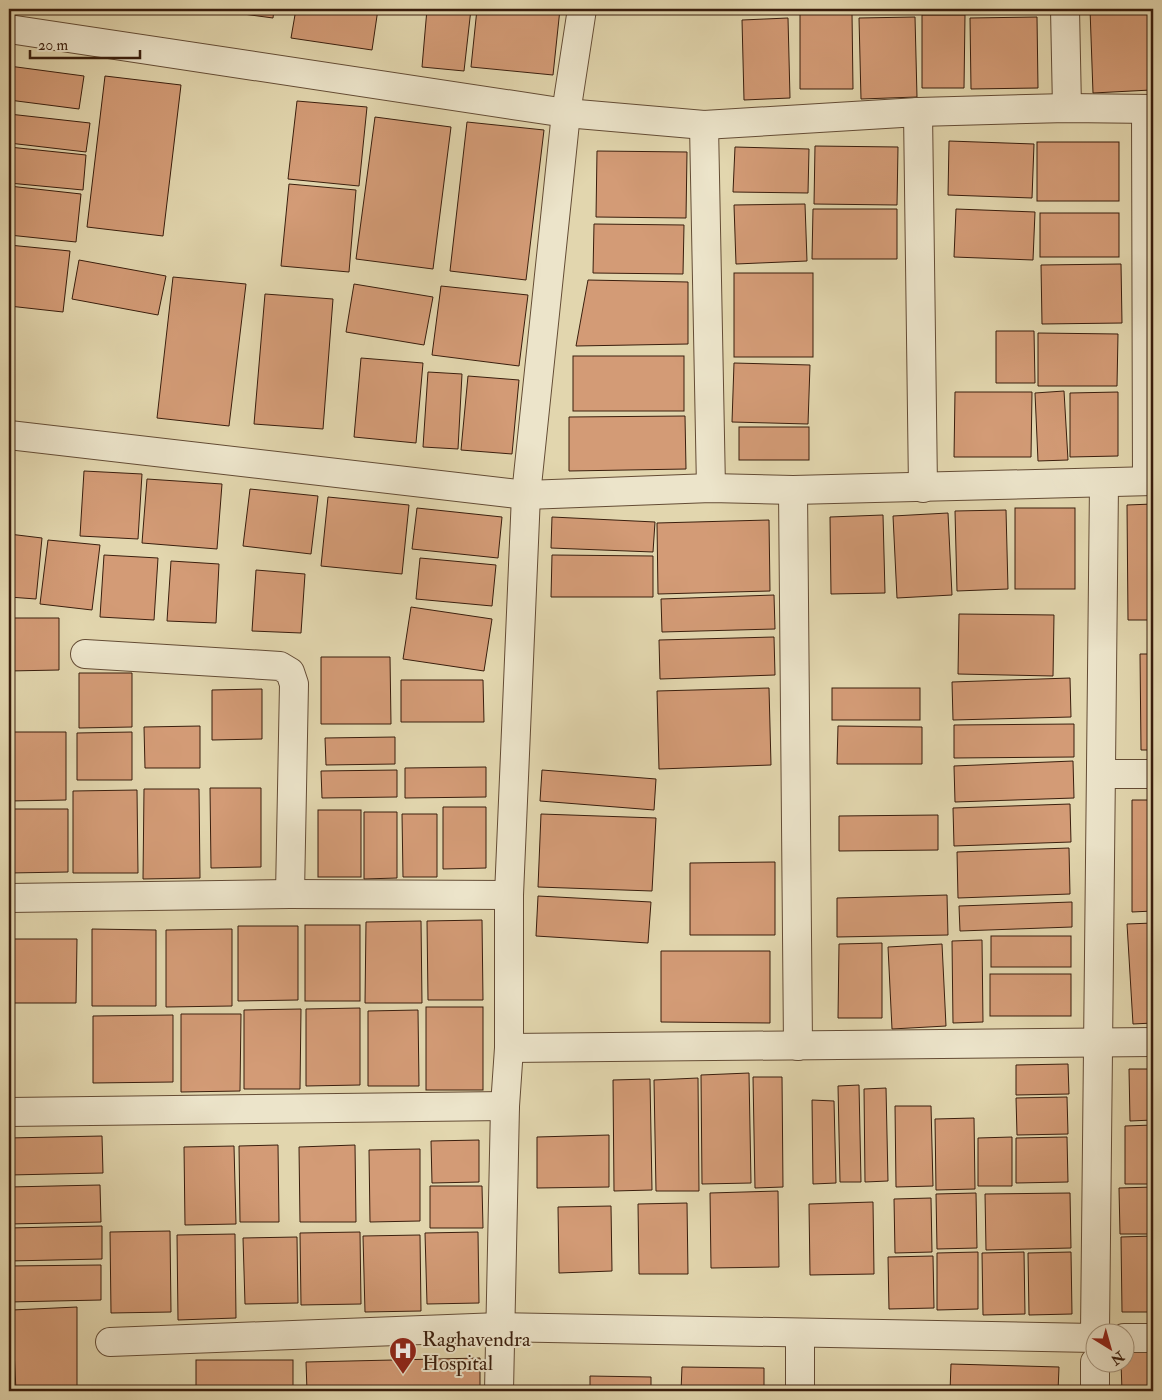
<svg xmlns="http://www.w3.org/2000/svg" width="1162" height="1400" viewBox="0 0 1162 1400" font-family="'IM FELL Double Pica',serif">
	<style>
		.building { fill: #d39b76; stroke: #3a1e0d }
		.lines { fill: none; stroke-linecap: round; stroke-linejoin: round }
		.minor-casing { stroke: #644c35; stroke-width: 30 }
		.minor { stroke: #ece4ca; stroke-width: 28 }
		.labels { text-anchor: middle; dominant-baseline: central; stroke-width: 4; stroke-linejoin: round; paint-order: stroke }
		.poi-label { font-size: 21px; fill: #3a1e0d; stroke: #ece4ca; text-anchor: start }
	</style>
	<rect width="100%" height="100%" fill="#e2d6ae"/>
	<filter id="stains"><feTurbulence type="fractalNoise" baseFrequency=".004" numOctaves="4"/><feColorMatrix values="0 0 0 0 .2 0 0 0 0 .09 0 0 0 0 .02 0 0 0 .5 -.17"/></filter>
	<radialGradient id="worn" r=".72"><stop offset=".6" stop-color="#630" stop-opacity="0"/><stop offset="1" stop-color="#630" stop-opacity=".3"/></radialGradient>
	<g class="building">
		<polygon points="206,9 274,9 273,18"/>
		<polygon points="296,9 378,9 372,50 291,38"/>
		<polygon points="427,9 471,9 464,71 422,67"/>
		<polygon points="477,9 560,9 553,75 471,67"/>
		<polygon points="1090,9 1148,9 1151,90 1093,93"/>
		<polygon points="852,13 853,89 800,89 800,14"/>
		<polygon points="922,15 965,15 964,88 922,88"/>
		<polygon points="915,17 917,97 861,99 859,18"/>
		<polygon points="1037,17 1038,88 971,89 970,18"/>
		<polygon points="788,18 790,98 744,100 742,20"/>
		<polygon points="9,66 84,76 79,109 9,100"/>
		<polygon points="105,76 181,85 163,236 87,227"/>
		<polygon points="297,101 367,107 359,186 288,179"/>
		<polygon points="9,114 90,123 86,152 9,143"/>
		<polygon points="375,117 451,127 433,269 356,259"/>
		<polygon points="467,122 544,130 526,280 450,271"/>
		<polygon points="949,141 1034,144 1032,198 948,195"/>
		<rect x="1037" y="142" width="82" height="59"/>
		<polygon points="815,146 898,147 897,205 814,204"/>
		<polygon points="9,147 86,155 83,190 9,183"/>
		<polygon points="735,147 809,149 808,193 733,192"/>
		<polygon points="597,151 687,152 686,218 596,217"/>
		<polygon points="289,184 356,190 349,272 281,266"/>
		<polygon points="9,186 81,194 76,242 9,235"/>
		<polygon points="805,204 807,261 736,264 734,205"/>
		<polygon points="813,209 897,209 897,259 812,259"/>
		<polygon points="956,209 1035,212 1033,260 954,257"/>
		<rect x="1040" y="213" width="79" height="44"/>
		<polygon points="594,224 684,225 683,274 593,273"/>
		<polygon points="9,245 70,251 63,312 9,306"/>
		<polygon points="79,260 166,276 158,315 72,299"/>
		<polygon points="1121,264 1122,323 1042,324 1041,265"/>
		<rect x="734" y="273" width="79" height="84"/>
		<polygon points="173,277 246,284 229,426 157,418"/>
		<polygon points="588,280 688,282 688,344 576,346"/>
		<polygon points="354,284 433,297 424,345 346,332"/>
		<polygon points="441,286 528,295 519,366 432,355"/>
		<polygon points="265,294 333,299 323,429 254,424"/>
		<polygon points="996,331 1034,331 1035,383 996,383"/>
		<polygon points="1038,333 1118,334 1117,386 1038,386"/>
		<rect x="573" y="356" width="111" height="55"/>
		<polygon points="361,358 423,363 416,443 354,437"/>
		<polygon points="734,363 810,365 808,424 732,422"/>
		<polygon points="428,372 462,374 458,449 423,447"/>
		<polygon points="468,376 519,380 512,454 461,450"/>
		<polygon points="1064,391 1068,460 1038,461 1035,393"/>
		<polygon points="955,392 1032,392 1031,457 954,457"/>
		<polygon points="1118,392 1118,456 1070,457 1070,393"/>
		<polygon points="685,416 686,469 569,471 569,417"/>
		<rect x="739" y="427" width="70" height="33"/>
		<polygon points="84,471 142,474 138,539 80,536"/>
		<polygon points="147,479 222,484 217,549 142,543"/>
		<polygon points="250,489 318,496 311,554 243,546"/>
		<polygon points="328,497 409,505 402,574 321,566"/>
		<polygon points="1153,504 1153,620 1128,620 1127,505"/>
		<polygon points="417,508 502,517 498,558 412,549"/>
		<rect x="1015" y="508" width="60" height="81"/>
		<polygon points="1006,510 1008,589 957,591 955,511"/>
		<polygon points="948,513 952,595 897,598 893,516"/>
		<polygon points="883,515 885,593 831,594 830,517"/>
		<polygon points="552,517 655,522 653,552 551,548"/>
		<polygon points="769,520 770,591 658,594 657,523"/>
		<polygon points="9,534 42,538 36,599 9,597"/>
		<polygon points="48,540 100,545 92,610 40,604"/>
		<polygon points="104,555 158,558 154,620 100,617"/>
		<polygon points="552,555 653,556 653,597 551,597"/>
		<polygon points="420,558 496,565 492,606 416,599"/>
		<polygon points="171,561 219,564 216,623 167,621"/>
		<polygon points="256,570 305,574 301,633 252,631"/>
		<polygon points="774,595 775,629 662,632 661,599"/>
		<polygon points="411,607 492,619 484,671 403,659"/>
		<polygon points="959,614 1054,615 1053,676 958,674"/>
		<polygon points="9,618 59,618 59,670 9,671"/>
		<polygon points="774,637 775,675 660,679 659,640"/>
		<polygon points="1140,654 1153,654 1153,750 1141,750"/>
		<polygon points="321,657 390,657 391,724 321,724"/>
		<polygon points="79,673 132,673 132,727 79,728"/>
		<polygon points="1070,678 1071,717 953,720 952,682"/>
		<polygon points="401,680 483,680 484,722 401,722"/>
		<polygon points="769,688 771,765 659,769 657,691"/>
		<rect x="832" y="688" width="88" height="32"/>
		<polygon points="262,689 262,739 212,740 212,690"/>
		<polygon points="1074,724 1074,757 954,758 954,725"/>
		<polygon points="200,726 200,768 145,768 144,727"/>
		<polygon points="838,726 922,727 922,764 837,764"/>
		<polygon points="9,732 66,732 66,800 9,801"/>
		<polygon points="132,732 132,780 77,780 77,733"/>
		<polygon points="395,737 395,764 326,765 325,738"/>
		<polygon points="1073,761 1074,798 955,802 954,766"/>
		<polygon points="486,767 486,797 405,798 405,768"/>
		<polygon points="397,770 397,797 322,798 321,771"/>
		<polygon points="542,770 656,779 654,810 540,801"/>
		<polygon points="210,788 261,788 261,867 211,868"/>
		<polygon points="144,789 199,789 200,878 143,879"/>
		<polygon points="137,790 138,873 73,873 73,791"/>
		<polygon points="1132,800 1153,800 1153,911 1132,912"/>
		<polygon points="1070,804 1071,842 954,846 953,808"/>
		<polygon points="443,807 486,807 486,868 443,869"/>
		<polygon points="9,809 68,809 68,872 9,873"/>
		<rect x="318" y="810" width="43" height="67"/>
		<polygon points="364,812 397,812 397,878 364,879"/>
		<polygon points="402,814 437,814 437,877 403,877"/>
		<polygon points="541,814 656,818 652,891 538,887"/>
		<polygon points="938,815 938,850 839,851 839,816"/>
		<polygon points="1069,848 1070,894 958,898 957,852"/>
		<polygon points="775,862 775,935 690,935 690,863"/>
		<polygon points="947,895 948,935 837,937 837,898"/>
		<polygon points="538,896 651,902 648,943 536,936"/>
		<polygon points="1072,902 1072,927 960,931 959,906"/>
		<polygon points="482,920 483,1000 428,1000 427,921"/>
		<polygon points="421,921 422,1003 365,1003 366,922"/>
		<polygon points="1153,923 1153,1023 1133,1024 1127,924"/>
		<rect x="305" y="925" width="55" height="76"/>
		<polygon points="238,926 298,926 298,1000 238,1001"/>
		<polygon points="92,929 156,930 156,1006 92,1006"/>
		<polygon points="232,929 232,1006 166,1007 166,930"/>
		<rect x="991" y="936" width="80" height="31"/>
		<polygon points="9,939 77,939 76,1003 9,1003"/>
		<polygon points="982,940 983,1022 953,1023 952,941"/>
		<polygon points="882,943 882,1018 838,1018 839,944"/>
		<polygon points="942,944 946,1026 892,1029 888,947"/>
		<polygon points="661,951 770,951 770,1023 661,1022"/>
		<rect x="990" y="974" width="81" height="42"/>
		<rect x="426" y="1007" width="57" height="83"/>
		<polygon points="360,1008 360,1085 306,1086 306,1009"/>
		<polygon points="301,1009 300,1089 244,1089 244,1010"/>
		<polygon points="418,1010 419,1086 368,1086 368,1011"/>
		<polygon points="181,1014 241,1014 240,1091 181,1092"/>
		<polygon points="173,1015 173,1082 93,1083 93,1016"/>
		<polygon points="1068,1064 1069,1094 1016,1095 1016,1065"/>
		<polygon points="1129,1069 1153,1069 1153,1120 1130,1121"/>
		<polygon points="749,1073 751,1183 702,1184 701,1075"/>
		<polygon points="753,1077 782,1077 783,1187 755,1188"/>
		<polygon points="698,1078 699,1191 656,1191 654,1080"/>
		<polygon points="650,1079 652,1190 614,1191 613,1080"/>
		<polygon points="859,1085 861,1182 840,1182 838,1086"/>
		<polygon points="886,1088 888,1181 865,1182 864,1089"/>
		<polygon points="1067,1097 1068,1134 1017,1135 1016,1098"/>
		<polygon points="812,1100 834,1101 836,1183 813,1184"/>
		<polygon points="895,1106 931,1106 933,1186 896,1187"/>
		<polygon points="974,1118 975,1189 936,1190 935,1119"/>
		<polygon points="1153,1125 1153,1184 1125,1184 1125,1126"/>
		<polygon points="609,1135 609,1187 537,1188 537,1137"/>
		<polygon points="102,1136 103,1173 9,1175 9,1138"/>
		<polygon points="1012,1137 1012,1186 978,1186 978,1138"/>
		<polygon points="1067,1137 1068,1182 1016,1183 1016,1138"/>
		<polygon points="479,1140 479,1182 432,1183 431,1141"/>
		<polygon points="278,1145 279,1222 240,1222 239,1146"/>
		<polygon points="355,1145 356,1222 300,1222 299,1147"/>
		<polygon points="234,1146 236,1224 185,1225 184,1147"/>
		<polygon points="420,1149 420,1221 370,1222 369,1150"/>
		<polygon points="100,1185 101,1222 9,1224 9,1187"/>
		<polygon points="430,1186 482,1186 483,1228 430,1228"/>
		<polygon points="1153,1187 1153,1234 1120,1234 1119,1188"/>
		<polygon points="778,1191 779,1267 711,1268 710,1193"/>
		<polygon points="976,1193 977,1248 937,1249 936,1194"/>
		<polygon points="1070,1193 1071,1248 986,1250 985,1194"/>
		<polygon points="931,1198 932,1252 895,1253 894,1199"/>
		<polygon points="873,1202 874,1274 810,1275 809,1204"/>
		<polygon points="687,1203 688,1274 639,1274 638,1204"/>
		<polygon points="611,1206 612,1271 559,1273 558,1207"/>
		<polygon points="102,1226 102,1259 9,1261 9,1228"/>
		<polygon points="170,1231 171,1312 111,1313 110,1232"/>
		<polygon points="360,1232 361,1304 301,1305 300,1233"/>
		<polygon points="478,1232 479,1303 427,1304 425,1233"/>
		<polygon points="235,1234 236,1318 178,1320 177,1235"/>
		<polygon points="420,1235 421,1311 365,1312 363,1236"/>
		<polygon points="1153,1236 1153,1312 1122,1312 1121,1237"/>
		<polygon points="297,1237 298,1303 245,1304 243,1238"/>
		<polygon points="978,1252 978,1309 937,1310 937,1253"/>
		<polygon points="1024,1252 1025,1314 983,1315 982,1253"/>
		<polygon points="1071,1252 1072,1314 1029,1315 1028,1253"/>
		<polygon points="933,1256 934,1308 889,1309 888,1257"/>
		<polygon points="101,1265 101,1300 9,1302 9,1266"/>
		<polygon points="77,1307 77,1391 16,1391 12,1310"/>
		<polygon points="1153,1349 1153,1391 1122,1391 1121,1362 1124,1362 1124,1350"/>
		<polygon points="480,1358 480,1391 307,1391 306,1362"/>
		<rect x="196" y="1360" width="97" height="31"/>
		<polygon points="951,1364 1059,1367 1058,1391 950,1391"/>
		<polygon points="682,1367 764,1368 764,1391 681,1391"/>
		<polygon points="590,1376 651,1377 651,1391 590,1391"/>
	</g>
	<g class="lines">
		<defs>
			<g id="minor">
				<polyline points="1065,9 1067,108"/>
				<polyline points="9,29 566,113 704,125 918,112 1067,108 1153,109"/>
				<polyline points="1146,109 1147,481"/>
				<polyline points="918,112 923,488"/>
				<polyline points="704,125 711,488"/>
				<polyline points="9,435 526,495 711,488 793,490 1153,481"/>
				<polyline points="793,490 798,1046"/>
				<polyline points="85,654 280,666 290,672 294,684 290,894"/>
				<polyline points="1101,774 1153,774"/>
				<polyline points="9,898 290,894 509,895"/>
				<polyline points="509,1048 1153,1042"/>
				<polyline points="9,1112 505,1106"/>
				<polyline points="1095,1332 1104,484"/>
				<polyline points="800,1333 800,1391"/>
				<polyline points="1124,1338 1153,1338"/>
				<polyline points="110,1342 500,1327 1094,1338"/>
				<polyline points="1095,1362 1095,1391"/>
				<polyline points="499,1391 505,1106 509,1048 509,895 526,495 566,113 582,9"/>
			</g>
		</defs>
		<use href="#minor" class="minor-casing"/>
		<use href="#minor" class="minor"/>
	</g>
	<defs>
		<symbol id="hospital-pin" viewBox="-11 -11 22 30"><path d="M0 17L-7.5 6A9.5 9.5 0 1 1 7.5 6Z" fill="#8f2418" stroke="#ece4ca"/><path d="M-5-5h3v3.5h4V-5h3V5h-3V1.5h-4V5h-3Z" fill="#fff"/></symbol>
	</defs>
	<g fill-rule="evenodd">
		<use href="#hospital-pin" x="387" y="1335" width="32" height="43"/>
	</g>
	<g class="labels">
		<g class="poi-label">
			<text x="422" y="1339">Raghavendra<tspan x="422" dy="24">Hospital</tspan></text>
		</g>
	</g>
	<rect width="1162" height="1400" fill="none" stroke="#e2d6ae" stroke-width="30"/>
	<rect x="10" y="10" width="1142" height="1380" fill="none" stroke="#3a1e0d" stroke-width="2.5"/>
	<rect x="15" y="15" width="1132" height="1370" fill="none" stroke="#3a1e0d"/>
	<g transform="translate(1110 1348) rotate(143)"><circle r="24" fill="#ece4ca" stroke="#a5957e"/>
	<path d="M0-4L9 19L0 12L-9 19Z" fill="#8f2418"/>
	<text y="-8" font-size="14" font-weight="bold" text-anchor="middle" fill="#3a1e0d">N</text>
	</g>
	<path d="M30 50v8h110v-8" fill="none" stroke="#3a1e0d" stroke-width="2.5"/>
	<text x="38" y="50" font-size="15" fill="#3a1e0d" stroke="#ece4ca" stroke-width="4" paint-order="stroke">20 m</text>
	<rect width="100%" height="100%" filter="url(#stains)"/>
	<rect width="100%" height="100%" fill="url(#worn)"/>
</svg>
